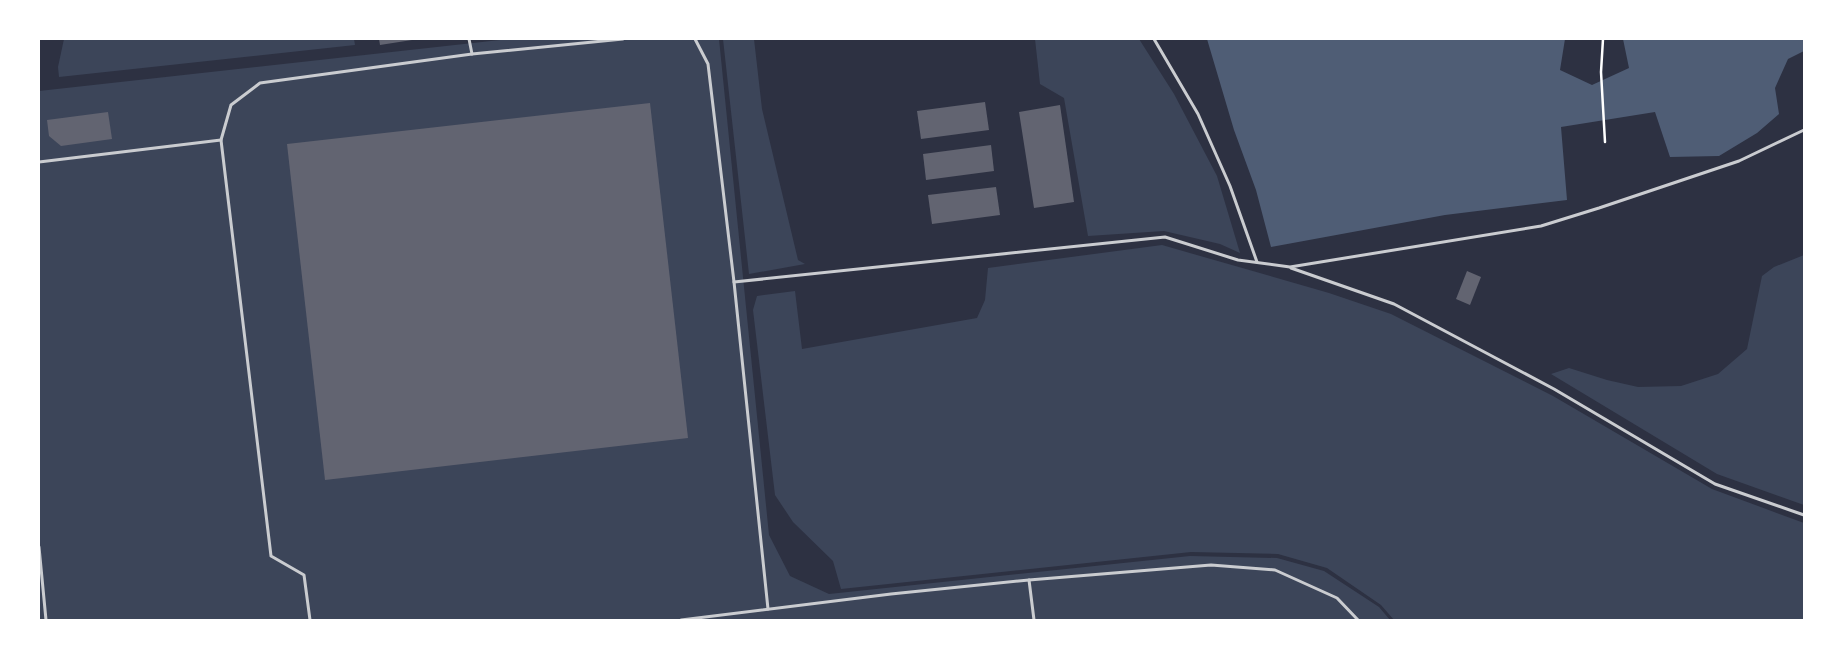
<svg xmlns="http://www.w3.org/2000/svg" width="1843" height="659" viewBox="0 0 1843 659" font-family="Rubik,sans-serif">
	<style>
		.green { fill: #3c4559 }
		.water { fill: #4f5d75 }
		.building { fill: #626471 }
		.lines { fill: none; stroke-linecap: round; stroke-linejoin: round }
		.path { stroke: #fff; stroke-width: 2.5 }
		.service { stroke: #caccd0; stroke-width: 3 }
	</style>
	<rect width="100%" height="100%" fill="#2d3142"/>
	<g class="green">
		<polygon points="64,39 354,39 355,45 59,77 58,67"/>
		<polygon points="509,39 719,39 769,535 790,576 829,594 1190,556 1277,558 1324,571 1379,607 1390,620 39,620 39,91"/>
		<polygon points="723,39 754,39 762,109 798,260 805,264 749,274"/>
		<polygon points="1035,39 1139,39 1174,94 1217,176 1240,253 1220,244 1164,231 1088,236 1064,98 1040,84"/>
		<polygon points="1162,245 1329,293 1391,314 1553,396 1712,489 1804,523 1804,620 1394,620 1381,605 1327,568 1278,554 1191,552 841,589 833,561 793,522 775,495 753,310 757,296 795,291 802,349 977,318 985,300 988,268"/>
		<polygon points="1804,255 1804,505 1717,474 1551,374 1569,368 1607,380 1638,387 1681,386 1718,374 1747,349 1762,276 1774,267"/>
	</g>
	<polygon class="water" points="1207,39 1565,39 1560,70 1592,85 1629,68 1623,39 1804,39 1804,51 1788,59 1775,88 1779,114 1757,133 1719,156 1670,157 1655,112 1561,127 1567,200 1445,215 1271,247 1256,190 1234,130"/>
	<g class="building">
		<polygon points="379,39 411,39 412,40 380,45"/>
		<polygon points="985,102 989,130 921,139 917,111"/>
		<polygon points="650,103 688,438 325,480 287,144"/>
		<polygon points="1060,105 1074,202 1034,208 1019,112"/>
		<polygon points="108,112 112,139 61,146 49,136 47,120"/>
		<polygon points="991,145 994,171 926,180 923,154"/>
		<polygon points="996,187 1000,215 932,224 928,195"/>
		<polygon points="1467,271 1481,277 1470,305 1456,299"/>
	</g>
	<g class="lines">
		<polyline class="path" points="1603,39 1601,72 1605,142"/>
		<g class="service">
			<polyline points="469,39 472,54"/>
			<polyline points="695,39 708,64 734,282 768,609"/>
			<polyline points="1154,39 1198,114 1230,186 1257,262"/>
			<polyline points="39,162 221,140"/>
			<polyline points="1291,268 1394,304 1554,389 1715,484 1804,515"/>
			<polyline points="734,282 1165,237 1238,260 1290,267 1541,226 1599,208 1739,161 1804,130"/>
			<polyline points="39,547 46,620"/>
			<polyline points="1029,580 1034,620"/>
			<polyline points="310,620 304,575 271,556 221,140 231,105 260,83 472,54 623,39"/>
			<polyline points="681,620 891,594 1029,580 1211,565 1275,570 1337,598 1358,620"/>
		</g>
	</g>
	<rect width="1843" height="659" fill="none" stroke="#ffffff" stroke-width="80"/>
</svg>
